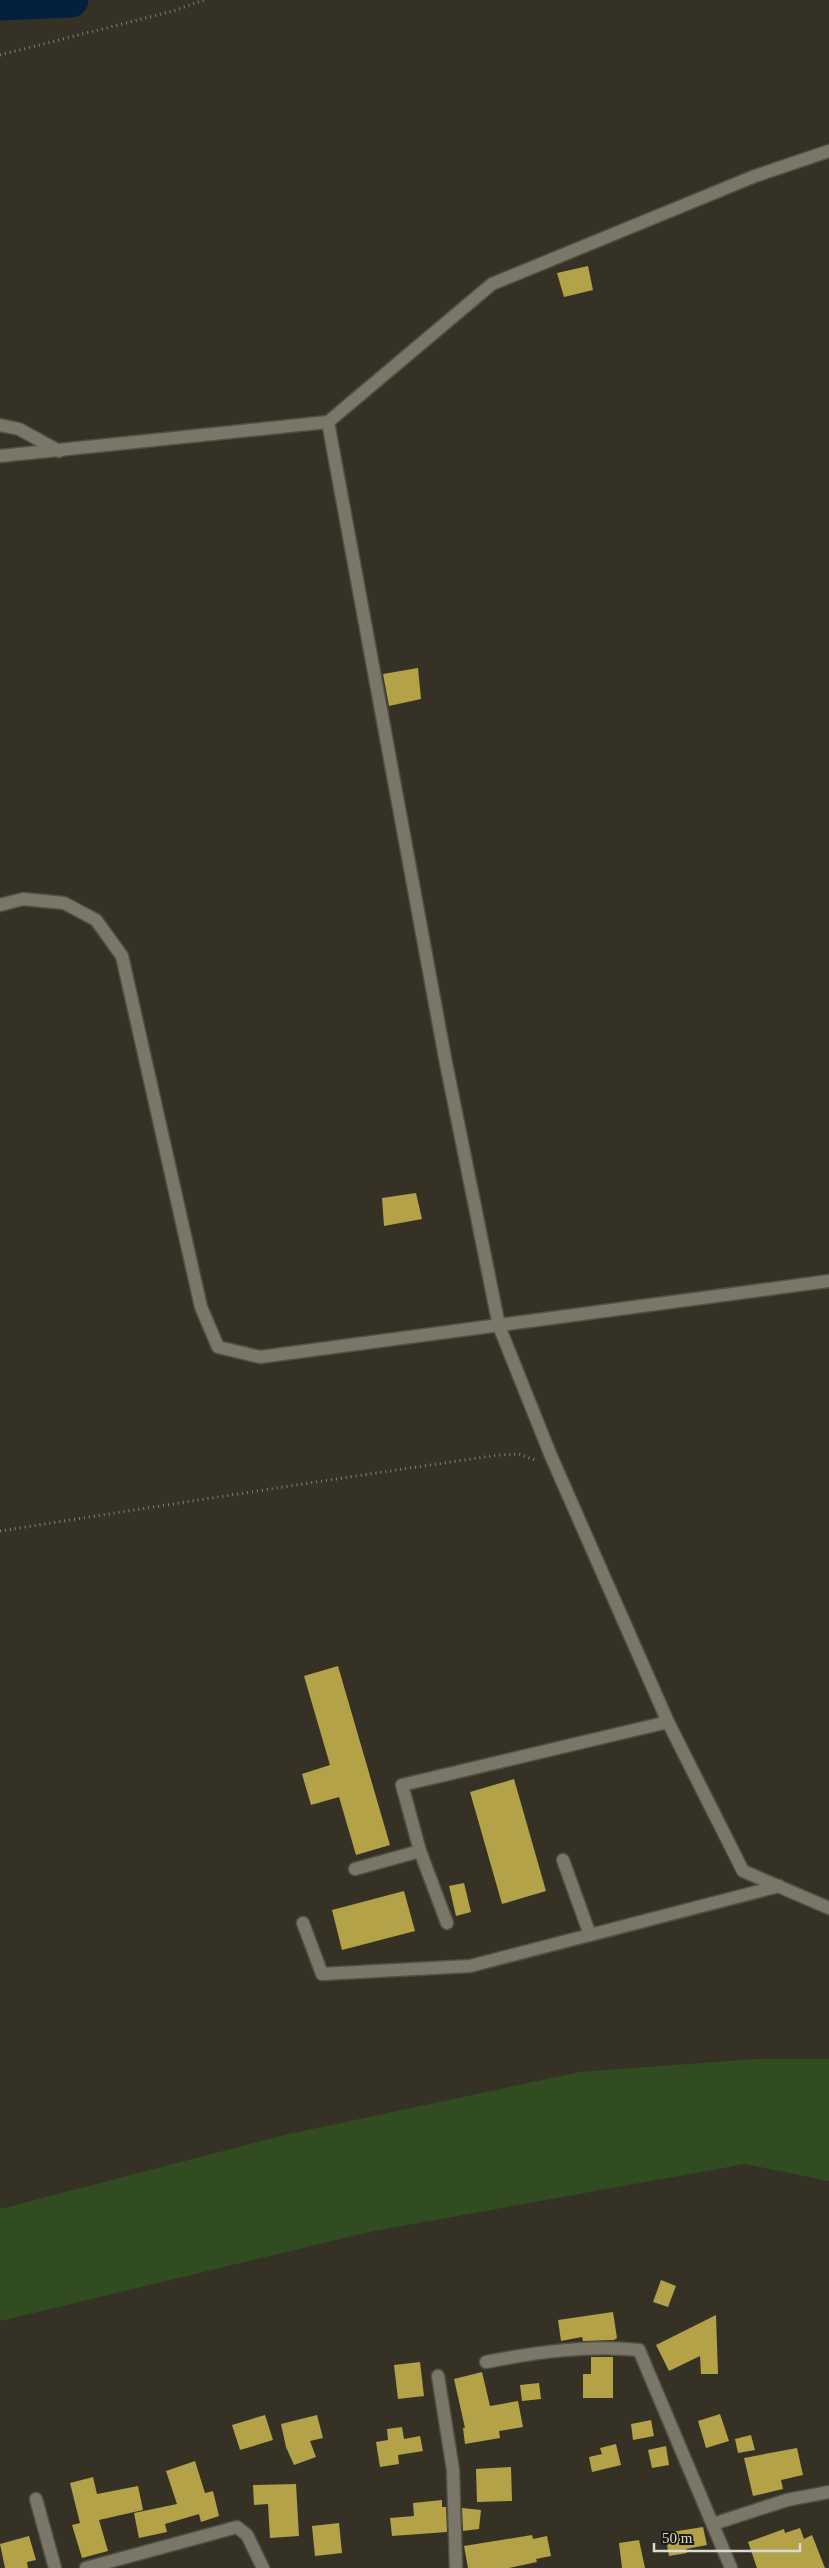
<svg xmlns="http://www.w3.org/2000/svg" width="829" height="2568" viewBox="0 0 829 2568" font-family="'Times New Roman',serif">
	<style>
		.green { fill: #324c22 }
		.lines { fill: none; stroke-linecap: round; stroke-linejoin: round }
		.river { stroke: #03213f; stroke-width: 35 }
		.building { fill: #b3a248 }
		.minor-casing { stroke: #525044; stroke-width: 15 }
		.path { stroke: #827f74; stroke-width: 3; stroke-dasharray: 1 4; stroke-linecap: butt }
		.minor { stroke: #7a7768; stroke-width: 12 }
	</style>
	<rect width="100%" height="100%" fill="#353225"/>
	<polygon class="green" points="756,2059 829,2059 829,2181 745,2164 369,2232 0,2321 0,2209 289,2134 580,2072"/>
	<g class="lines">
		<polyline class="river" points="0,3 71,0"/>
	</g>
	<g class="building">
		<polygon points="588,266 593,290 564,297 557,273"/>
		<polygon points="418,668 421,699 389,706 383,674"/>
		<polygon points="416,1193 422,1219 384,1226 382,1198"/>
		<polygon points="338,1666 390,1845 356,1855 339,1797 311,1805 302,1774 330,1765 304,1676"/>
		<polygon points="514,1779 546,1891 502,1904 470,1792"/>
		<polygon points="464,1883 471,1912 456,1916 449,1886"/>
		<polygon points="404,1891 415,1931 342,1950 332,1910"/>
		<polygon points="661,2280 676,2286 668,2307 653,2302"/>
		<polygon points="613,2312 617,2338 614,2340 583,2341 582,2337 561,2341 558,2320"/>
		<polygon points="716,2315 718,2374 701,2374 700,2356 669,2371 656,2345"/>
		<polygon points="591,2357 613,2357 613,2398 583,2398 583,2374 591,2374"/>
		<polygon points="420,2362 424,2396 398,2399 394,2365"/>
		<polygon points="482,2372 490,2406 518,2401 523,2427 499,2431 500,2438 465,2444 463,2428 465,2428 454,2379"/>
		<polygon points="539,2383 541,2399 522,2401 520,2385"/>
		<polygon points="720,2414 729,2441 706,2448 698,2421"/>
		<polygon points="265,2415 273,2440 240,2450 232,2425"/>
		<polygon points="317,2415 323,2438 310,2441 316,2457 294,2465 286,2447 281,2424"/>
		<polygon points="651,2420 654,2436 633,2440 631,2424"/>
		<polygon points="402,2427 404,2439 420,2436 423,2451 398,2455 399,2464 380,2467 376,2442 388,2440 387,2429"/>
		<polygon points="751,2435 755,2450 738,2453 735,2439"/>
		<polygon points="616,2444 621,2465 592,2472 589,2457 602,2454 600,2448"/>
		<polygon points="666,2446 669,2465 652,2468 648,2450"/>
		<polygon points="797,2448 803,2475 781,2480 783,2489 753,2496 744,2458"/>
		<polygon points="195,2461 205,2493 213,2491 219,2516 201,2522 199,2514 165,2524 167,2532 139,2538 134,2513 177,2504 166,2471"/>
		<polygon points="511,2467 512,2501 477,2502 476,2469"/>
		<polygon points="93,2477 97,2494 138,2486 143,2510 99,2520 108,2551 82,2558 72,2525 80,2523 70,2483"/>
		<polygon points="296,2484 299,2536 270,2538 268,2504 254,2505 253,2485"/>
		<polygon points="442,2500 442,2507 446,2507 447,2532 392,2536 390,2518 414,2516 413,2503"/>
		<polygon points="462,2508 481,2510 479,2529 463,2531"/>
		<polygon points="339,2523 342,2553 315,2556 312,2526"/>
		<polygon points="703,2527 707,2545 686,2549 687,2553 669,2556 665,2533"/>
		<polygon points="800,2528 804,2539 812,2535 825,2568 757,2568 748,2542 784,2529 785,2533"/>
		<polygon points="532,2535 533,2539 547,2536 551,2556 536,2559 537,2562 509,2568 468,2568 464,2546"/>
		<polygon points="29,2536 36,2560 27,2562 28,2568 5,2568 0,2544"/>
		<polygon points="639,2540 645,2568 622,2568 619,2543"/>
	</g>
	<g class="lines">
		<defs>
			<g id="minor">
				<polyline points="829,151 755,176 492,284 328,422 445,1058 499,1326 551,1456 668,1722 743,1871 829,1908"/>
				<polyline points="0,425 19,429 59,451"/>
				<polyline points="0,456 328,422"/>
				<polyline points="0,905 23,899 64,903 96,920 122,956 201,1307 218,1347 260,1357 829,1281"/>
				<polyline points="420,1851 447,1923"/>
				<polyline points="563,1860 590,1935"/>
				<polyline points="355,1869 420,1851 402,1785 668,1722"/>
				<polyline points="303,1923 322,1974 470,1966 779,1886"/>
				<path d="M486 2362C537 2352 587 2345 639 2350L731 2568"/>
				<polyline points="438,2376 453,2470 456,2568"/>
				<polyline points="36,2499 55,2568"/>
				<polyline points="713,2524 787,2500 829,2492"/>
				<polyline points="86,2568 237,2527 247,2535 263,2568"/>
			</g>
		</defs>
		<use href="#minor" class="minor-casing"/>
		<g class="path">
			<polyline points="0,55 173,11 204,0"/>
			<path d="M0 1531C166 1505 332 1479 499 1455L519 1454 535 1460"/>
		</g>
		<use href="#minor" class="minor"/>
	</g>
	<path d="M654 2543v8h146v-8" fill="none" stroke="#dcdad2" stroke-width="2.5"/>
	<text x="662" y="2543" font-size="15" fill="#dcdad2" stroke="#1b1a14" stroke-width="4" paint-order="stroke">50 m</text>
</svg>
